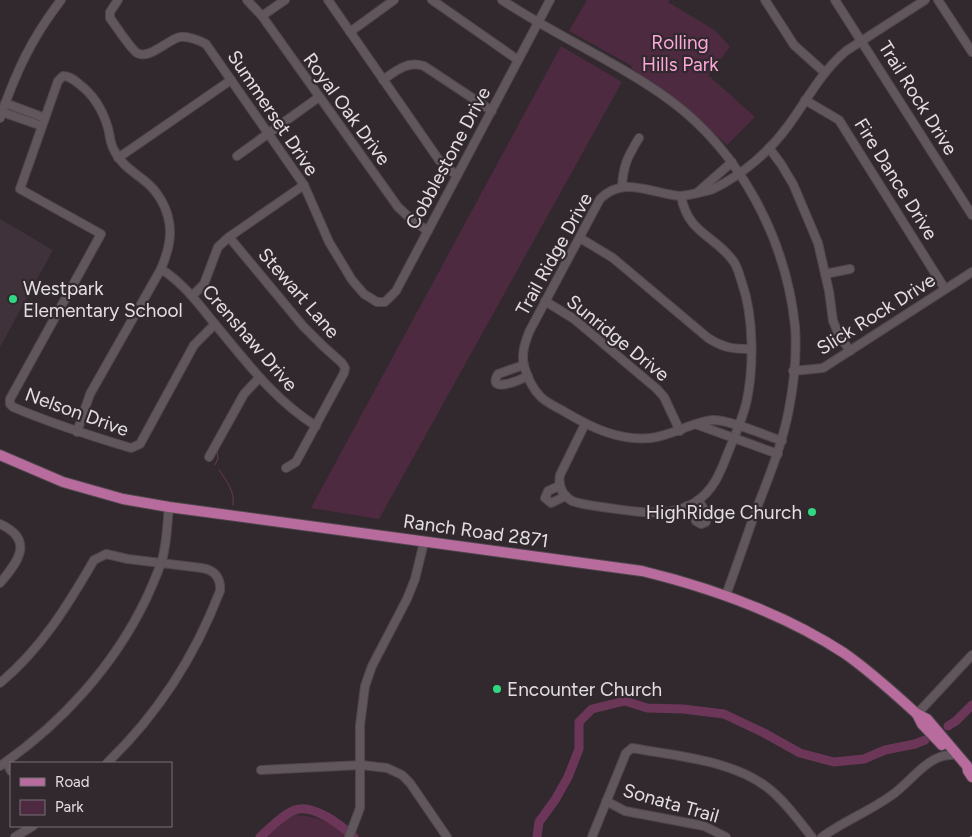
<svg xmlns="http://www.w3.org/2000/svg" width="972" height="837" viewBox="0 0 972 837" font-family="Figtree,sans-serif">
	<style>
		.built { fill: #40323a }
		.green { fill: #4d2a40 }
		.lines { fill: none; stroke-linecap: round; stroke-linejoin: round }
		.stream { stroke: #6c3659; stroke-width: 1 }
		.river { stroke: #6c3659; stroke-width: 9 }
		.minor-casing { stroke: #4e464b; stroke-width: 10 }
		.major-casing { stroke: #4e464b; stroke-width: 12 }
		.minor { stroke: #60565c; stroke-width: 8 }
		.major { stroke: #b86c9d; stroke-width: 10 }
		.rail { stroke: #9a9397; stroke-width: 1; stroke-dasharray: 9 9; stroke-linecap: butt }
		.poi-dot { fill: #31d882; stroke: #31292e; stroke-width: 2 }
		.labels { text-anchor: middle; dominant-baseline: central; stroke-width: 4.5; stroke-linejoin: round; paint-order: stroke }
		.park-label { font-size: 19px; fill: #fca7db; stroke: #31292e }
		.street-label { font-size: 19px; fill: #e4dee2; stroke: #31292e }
		.poi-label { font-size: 19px; fill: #e4dee2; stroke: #31292e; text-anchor: start }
	</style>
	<rect width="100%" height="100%" fill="#31292e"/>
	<polygon class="built" points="0,219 53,250 0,347"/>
	<g class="green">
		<polygon points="587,0 669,0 668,2 716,31 730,47 708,75 755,117 727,145 687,109 631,68 632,66 569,31"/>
		<polygon points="561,46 622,82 379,519 311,508"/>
		<path d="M296 815C318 816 332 823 348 837H264L282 822Z"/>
	</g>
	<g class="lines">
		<g class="stream">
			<polyline points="215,465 218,458 217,451 243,405"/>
			<path d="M219 470C227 481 235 492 233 505"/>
		</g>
		<g class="river">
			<polyline points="948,726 956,721 972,705"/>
			<path d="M260 837C270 828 282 815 295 810 313 803 342 826 354 837"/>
			<polyline points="537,837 539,822 555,800 568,777 579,749 579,722 592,709 625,701 647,708 683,709 724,714 764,733 800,753 834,762 864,759 885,750 915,744 925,740"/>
		</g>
		<defs>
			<g id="minor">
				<path d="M118 0 110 12V18C116 26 130 48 137 53 149 60 167 40 180 37 189 36 198 40 206 44L304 185 329 242 352 280 364 294 377 302H385L396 291 550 0"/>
				<polyline points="247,0 262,16 398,207 412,220 428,231"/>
				<polyline points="328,0 439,160 457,176"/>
				<polyline points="432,0 518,60"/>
				<path d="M502 0C556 36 618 62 671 101 741 153 786 240 795 326 797 353 794 383 789 409 782 446 768 479 755 513 745 541 736 568 726 595"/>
				<polyline points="765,0 794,45 824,72"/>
				<polyline points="835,0 972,215"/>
				<polyline points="938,0 972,52"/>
				<polyline points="262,16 285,0"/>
				<polyline points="350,32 394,0"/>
				<path d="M383 80C397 70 407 61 424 66L492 111"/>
				<polyline points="805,100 839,120 945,289"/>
				<polyline points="5,103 45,118"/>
				<polyline points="2,112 42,126"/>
				<path d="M0 118C16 72 31 39 61 0"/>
				<polyline points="769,148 781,164 793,184 818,243 829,291 833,321 839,335 850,351"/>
				<polyline points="237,156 319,97"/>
				<polyline points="118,158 231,80"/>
				<path d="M622 187C623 165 628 156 639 138"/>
				<polyline points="698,192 732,162"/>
				<polyline points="229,237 303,326 323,346 342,363 345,368 344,373 296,462 286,468"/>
				<path d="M580 238 613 258 708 338C724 348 732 349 751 349"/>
				<path d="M161 269C183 283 198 303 214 323 245 360 274 400 316 426"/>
				<polyline points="825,274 850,269"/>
				<polyline points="192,296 204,284 218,247 229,237 304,185"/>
				<polyline points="545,301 574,319 657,389 664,397 680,431"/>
				<path d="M524 365 498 374C486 395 522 379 528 376"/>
				<polyline points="793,371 823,368 972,272"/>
				<path d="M585 424 560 475C558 486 562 495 572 501 583 505 596 506 609 508 638 512 667 518 694 503 714 491 721 471 729 450 735 435 742 420 746 404 754 370 754 317 742 283 740 277 738 268 734 262 715 235 688 234 681 196"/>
				<polyline points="698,425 778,454"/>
				<path d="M77 432 90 394 161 269C168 252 173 235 168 217 165 204 156 190 146 182 134 172 121 165 114 150 110 144 110 135 108 128 103 111 94 95 79 84 74 80 70 76 63 76L58 81 20 189 101 234 10 399V404L13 407C52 424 91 436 131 448L140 444 194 345 215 324"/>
				<path d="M782 441C764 435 731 420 713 420 695 421 671 436 651 438 619 441 592 428 565 412 557 407 546 403 540 396 532 388 527 376 524 366 521 354 525 343 529 332L600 199C624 175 652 194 680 196 684 196 709 191 713 189 742 175 769 152 788 126 808 99 820 73 846 51L925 0"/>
				<polyline points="209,457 244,394 259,378"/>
				<polyline points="559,486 548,491 545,498 551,503 566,496"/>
				<polyline points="687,506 696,521 701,524 706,522 707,514 698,500"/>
				<path d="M0 524C35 540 18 562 0 583"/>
				<path d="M0 683C41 649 68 605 94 560L106 554 128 559 202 568C215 570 221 578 220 591 195 656 157 715 107 763"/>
				<polyline points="917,714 972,655"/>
				<polyline points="6,762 11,771"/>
				<path d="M0 766C61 724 114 666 146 599 152 586 158 573 162 560 167 543 167 525 169 507"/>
				<polyline points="261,770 361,765 387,768 402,775 410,783 447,837"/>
				<polyline points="606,801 625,811 704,826 726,837"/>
				<polyline points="15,837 33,826"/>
				<polyline points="349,837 360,808 360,725 365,686 372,666 407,599 415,579 424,542"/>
				<path d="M592 837 626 753 632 748C675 756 733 760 768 788 785 801 798 820 812 837"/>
				<path d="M822 837C844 821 870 811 892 795 911 782 928 754 952 755"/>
			</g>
			<g id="major">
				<path d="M0 455 63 482 123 499 169 507 642 571C712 588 784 614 844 653 870 671 894 693 917 714L927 719 967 766 968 771 972 777"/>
				<polyline points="917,714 922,724 942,745"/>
			</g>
		</defs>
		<use href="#minor" class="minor-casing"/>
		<use href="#major" class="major-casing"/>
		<use href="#minor" class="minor"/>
		<use href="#major" class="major"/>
		<polyline class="rail" points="970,837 972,836"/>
	</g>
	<g class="poi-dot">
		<circle cx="13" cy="299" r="5"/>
		<circle cx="812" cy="512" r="5"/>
		<circle cx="497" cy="689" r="5"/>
	</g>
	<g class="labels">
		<g class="park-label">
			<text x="680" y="42">Rolling<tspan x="680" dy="22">Hills Park</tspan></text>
		</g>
		<g class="street-label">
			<text transform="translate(918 98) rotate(58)">Trail Rock Drive</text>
			<text transform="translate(347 109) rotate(54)">Royal Oak Drive</text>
			<text transform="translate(273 113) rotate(56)">Summerset Drive</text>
			<text transform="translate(448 158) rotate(-62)">Cobblestone Drive</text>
			<text transform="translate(896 179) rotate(58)">Fire Dance Drive</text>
			<text transform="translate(554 254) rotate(-61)">Trail Ridge Drive</text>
			<text transform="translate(299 293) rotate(49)">Stewart Lane</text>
			<text transform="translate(876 314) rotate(-32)">Slick Rock Drive</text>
			<text transform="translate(250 338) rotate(49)">Crenshaw Drive</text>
			<text transform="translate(618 338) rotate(39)">Sunridge Drive</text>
			<text transform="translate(77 412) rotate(20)">Nelson Drive</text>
			<text transform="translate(476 531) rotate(8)">Ranch Road 2871</text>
			<text transform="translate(671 803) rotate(16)">Sonata Trail</text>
		</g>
		<g class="poi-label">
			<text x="23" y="288">Westpark<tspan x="23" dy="22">Elementary School</tspan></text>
			<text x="802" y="512" text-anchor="end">HighRidge Church</text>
			<text x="507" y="689">Encounter Church</text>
		</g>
	</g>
	<rect x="10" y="762" width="162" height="65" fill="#31292e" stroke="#797176"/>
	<rect x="20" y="778" width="25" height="8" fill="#b86c9d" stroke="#797176"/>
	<text x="55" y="787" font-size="15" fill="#e4dee2">Road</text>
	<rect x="20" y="800" width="25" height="15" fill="#4d2a40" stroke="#797176"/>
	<text x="55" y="812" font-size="15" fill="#e4dee2">Park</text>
</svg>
